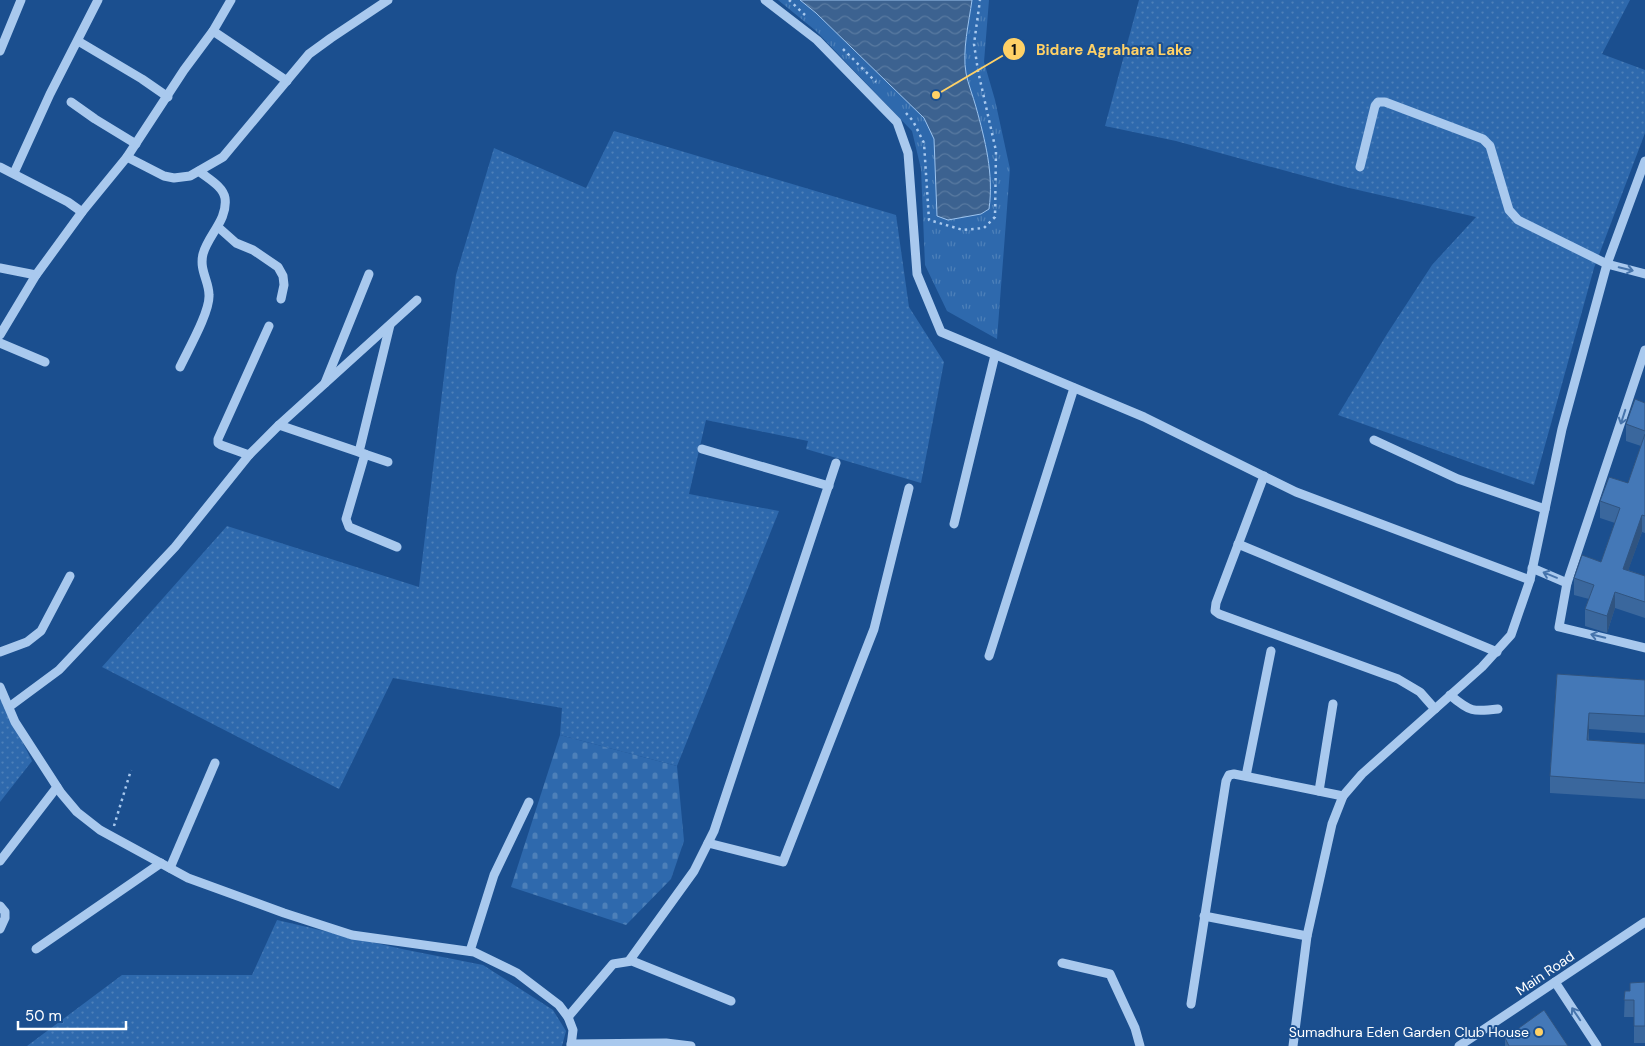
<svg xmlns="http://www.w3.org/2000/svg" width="1645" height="1046" viewBox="0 0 1645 1046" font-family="'DM Sans',sans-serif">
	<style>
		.grass { fill: url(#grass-dots) }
		.cemetery { fill: url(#cemetery-stones) }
		.park { fill: url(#park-tufts) }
		.water { fill: url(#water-waves); stroke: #9cc4f0 }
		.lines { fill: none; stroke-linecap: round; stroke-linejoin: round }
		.path { stroke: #a9c9ee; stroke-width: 2.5; stroke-dasharray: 2.5 4; stroke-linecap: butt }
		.minor { stroke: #a9c9ee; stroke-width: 9 }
		.wall { fill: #3a679d }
		.shaded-wall { fill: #305480 }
		.building { fill: #4478b7; stroke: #305480 }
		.oneway { stroke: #4674ac }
		.poi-dot { fill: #ffd166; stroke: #1b4f8f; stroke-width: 2 }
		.labels { text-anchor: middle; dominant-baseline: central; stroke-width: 4; stroke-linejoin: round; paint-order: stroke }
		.street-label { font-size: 14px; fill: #fff; stroke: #1b4f8f }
		.poi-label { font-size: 14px; fill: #fff; stroke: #1b4f8f; text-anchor: end }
		.leader { fill: none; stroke: #ffd166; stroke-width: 2 }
		.callout-dot { fill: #ffd166; stroke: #1b4f8f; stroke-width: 2 }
		.mark-label { font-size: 15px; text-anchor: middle; font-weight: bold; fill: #111 }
		.callout-label { font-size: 15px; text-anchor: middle; font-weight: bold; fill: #ffd166; stroke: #1b4f8f; stroke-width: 4; stroke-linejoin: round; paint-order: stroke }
	</style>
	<defs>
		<pattern id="grass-dots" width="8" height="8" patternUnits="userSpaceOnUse" patternTransform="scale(1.25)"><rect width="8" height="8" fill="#2e69ad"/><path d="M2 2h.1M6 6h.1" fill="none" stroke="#4d80b9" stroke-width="1.8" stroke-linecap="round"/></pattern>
		<pattern id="cemetery-stones" width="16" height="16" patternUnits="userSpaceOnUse" patternTransform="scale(1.25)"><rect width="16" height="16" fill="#2e69ad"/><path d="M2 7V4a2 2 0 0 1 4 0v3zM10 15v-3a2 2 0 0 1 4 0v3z" fill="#4d80b9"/></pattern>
		<pattern id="park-tufts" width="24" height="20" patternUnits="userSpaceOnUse" patternTransform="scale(1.25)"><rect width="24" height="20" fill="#2e69ad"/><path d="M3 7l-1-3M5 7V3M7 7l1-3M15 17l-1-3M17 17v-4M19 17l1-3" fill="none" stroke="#4d80b9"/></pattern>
		<pattern id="water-waves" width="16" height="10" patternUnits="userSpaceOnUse" patternTransform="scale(1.25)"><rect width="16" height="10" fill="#3c6290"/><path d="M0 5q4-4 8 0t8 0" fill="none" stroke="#597aa1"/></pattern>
	</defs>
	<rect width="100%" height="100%" fill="#1b4f8f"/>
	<g class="grass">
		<polygon points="1139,0 1630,0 1602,54 1645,70 1645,133 1594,268 1534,485 1338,415 1387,334 1432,265 1476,217 1345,187 1176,141 1105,126"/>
		<polygon points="614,131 896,215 909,307 944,362 921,483 806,449 808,441 706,420 689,494 779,511 677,766 560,735 562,708 393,678 339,789 102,667 227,526 419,587 456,275 494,148 586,188"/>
		<polygon points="0,697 32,761 0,802"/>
		<polygon points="277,920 402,949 483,965 553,1010 566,1031 562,1046 27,1046 122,975 252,975"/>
	</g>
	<polygon class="cemetery" points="560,735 677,766 684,841 671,879 626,925 511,887"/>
	<path class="park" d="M778 0H800L816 13 924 118 934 139 937 216 981 214 989 209C994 174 985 140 976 106 973 96 968 84 966 73 962 51 969 22 972 0H989L984 62 995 100 1010 169 997 339 947 311 925 265 921 169 912 131 816 31Z"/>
	<path class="water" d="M800 0H972C969 22 962 51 966 73 968 84 973 96 976 107 985 140 994 174 989 209L981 214 948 220 937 216 934 139 924 118 816 13Z"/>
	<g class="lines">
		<g class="path">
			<polyline points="789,0 805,15"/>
			<polyline points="843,49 876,82"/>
			<polyline points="906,113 913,121 924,143 929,220 963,230 984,228 995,217 996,151 978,71 974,44 980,0"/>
			<polyline points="114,826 131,770"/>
		</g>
		<g class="minor">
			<polyline points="765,0 817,40 897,122 908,153 917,274 941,332 1144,417 1296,492 1530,580"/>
			<polyline points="213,31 287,81"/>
			<polyline points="78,41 142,79 168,97"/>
			<polyline points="0,51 21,0"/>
			<polyline points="71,102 95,119 136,144"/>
			<polyline points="127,157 164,176 174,178 190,176 223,157 309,54 331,38 388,0"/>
			<polyline points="0,167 68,202 82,212"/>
			<polyline points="1360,167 1375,106 1378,102 1385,102 1483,139 1490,146 1509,210 1518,220 1607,264 1645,274"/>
			<polyline points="14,173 50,94 98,0"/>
			<polyline points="218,227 236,243 253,250 278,267 283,276 284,285 281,299"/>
			<polyline points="0,268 36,275"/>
			<polyline points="0,335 36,275 82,212 127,157 184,70 213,31 231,0"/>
			<polyline points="0,343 45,362"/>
			<polyline points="1645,350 1567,583 1559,627 1645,648"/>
			<path d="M180 367C188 350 210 312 209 295 209 281 199 270 203 254 208 235 228 220 225 198 223 186 207 178 199 171"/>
			<polyline points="325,383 369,274"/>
			<polyline points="279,425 388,462"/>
			<polyline points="1374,440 1458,479 1545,509"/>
			<polyline points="702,449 829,486"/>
			<polyline points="359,452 390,325"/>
			<polyline points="365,454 346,519 349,527 397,547"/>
			<polyline points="249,455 221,445 218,443 218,439 269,326"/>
			<polyline points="1264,476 1216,603 1215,611 1219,614 1398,679 1420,692 1435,709"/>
			<polyline points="954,524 995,355"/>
			<polyline points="1238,544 1497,652"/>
			<polyline points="1532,568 1567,583"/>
			<polyline points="0,652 27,642 41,631 70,576"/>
			<polyline points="989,656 1074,388"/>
			<polyline points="0,687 15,722 61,793 77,812 100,830 188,878 284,913 352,935 474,952 517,973 559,1005 568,1017 573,1030 571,1046"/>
			<path d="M1450 695C1470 712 1473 712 1498 709"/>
			<polyline points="9,707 59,670 175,547 249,455 279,425 417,300"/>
			<polyline points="1246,776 1271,651"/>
			<polyline points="1319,791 1333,704"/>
			<polyline points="708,843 783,862 874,629 909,488"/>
			<polyline points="0,861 57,787"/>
			<polyline points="170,868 215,763"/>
			<polyline points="0,906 5,912 5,918 0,929"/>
			<polyline points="1204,916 1307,936"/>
			<polyline points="36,949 161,863"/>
			<polyline points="470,951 494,875 529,802"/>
			<polyline points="629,961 694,871 714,831 836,463"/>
			<polyline points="1062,963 1110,974 1135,1028 1140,1046"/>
			<polyline points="1555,982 1597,1046"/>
			<polyline points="1191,1004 1226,781 1229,775 1234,774 1343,796"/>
			<polyline points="568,1017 613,964 632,961 731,1001"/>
			<polyline points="571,1044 666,1043 691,1046"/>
			<polyline points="1293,1046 1307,936 1332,824 1343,796 1362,774 1482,667 1511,635 1530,580 1562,429 1607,264 1645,161"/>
			<polyline points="1459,1046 1645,922"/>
		</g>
	</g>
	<g class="wall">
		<polygon points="1645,403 1645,533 1642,532 1628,570 1645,576 1645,618 1615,608 1607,633 1585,626 1585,609 1589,599 1574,595 1574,578 1601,562 1615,523 1600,518 1600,501 1628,483 1641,446 1626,441 1626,424"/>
		<polygon points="1557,674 1645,680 1645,733 1589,729 1589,740 1645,744 1645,799 1550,793 1550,776"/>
		<polygon points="1645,982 1645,1043 1634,1043 1634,1017 1624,1017 1625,991 1630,991"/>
		<polygon points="1505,1038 1568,1046 1505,1046"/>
	</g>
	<g class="shaded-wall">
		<polygon points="1642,515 1642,532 1623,585 1623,569"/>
		<polygon points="1615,592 1615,608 1607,633 1607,616"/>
		<polygon points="1589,713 1589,729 1587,757 1587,740"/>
	</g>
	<g class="building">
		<polygon points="1635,399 1645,403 1645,431 1626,424"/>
		<polygon points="1645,434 1645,516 1642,515 1623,569 1645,576 1645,602 1615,592 1607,616 1585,609 1594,585 1574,578 1582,555 1601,562 1620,508 1600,501 1609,477 1628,483"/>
		<polygon points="1557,674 1645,680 1645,716 1589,713 1587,740 1645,744 1645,783 1550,776"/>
		<polygon points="1645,982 1645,1026 1634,1026 1634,1000 1624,1000 1625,991 1630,991 1630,983"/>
		<polygon points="1544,1010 1568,1046 1509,1046 1505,1038"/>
	</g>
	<defs><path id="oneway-shaft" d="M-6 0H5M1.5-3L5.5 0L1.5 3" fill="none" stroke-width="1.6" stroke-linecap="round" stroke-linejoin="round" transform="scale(1.25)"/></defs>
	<g class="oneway">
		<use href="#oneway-shaft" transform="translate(1626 269) rotate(13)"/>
		<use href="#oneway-shaft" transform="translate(1623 417) rotate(108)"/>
		<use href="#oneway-shaft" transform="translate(1550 575) rotate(-158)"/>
		<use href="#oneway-shaft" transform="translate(1598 636) rotate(-166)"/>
		<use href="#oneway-shaft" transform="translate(1576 1014) rotate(-124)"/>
	</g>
	<circle class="poi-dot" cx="1539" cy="1032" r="5"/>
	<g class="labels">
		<g class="street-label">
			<text transform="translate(1545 973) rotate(-34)">Main Road</text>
		</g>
		<g class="poi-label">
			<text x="1529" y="1032">Sumadhura Eden Garden Club House</text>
		</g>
	</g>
	<path class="leader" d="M936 95L1014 49"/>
	<g class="callout-dot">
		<circle cx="936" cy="95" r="5"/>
		<circle cx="1014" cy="49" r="12"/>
	</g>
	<g class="mark-label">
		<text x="1014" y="55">1</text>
	</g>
	<g class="callout-label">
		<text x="1114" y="55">Bidare Agrahara Lake</text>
	</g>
	<path d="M18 1021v8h108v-8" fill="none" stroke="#ffffff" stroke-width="2.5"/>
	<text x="25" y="1021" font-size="15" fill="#ffffff" stroke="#1b4f8f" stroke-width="4" paint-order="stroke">50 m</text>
</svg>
